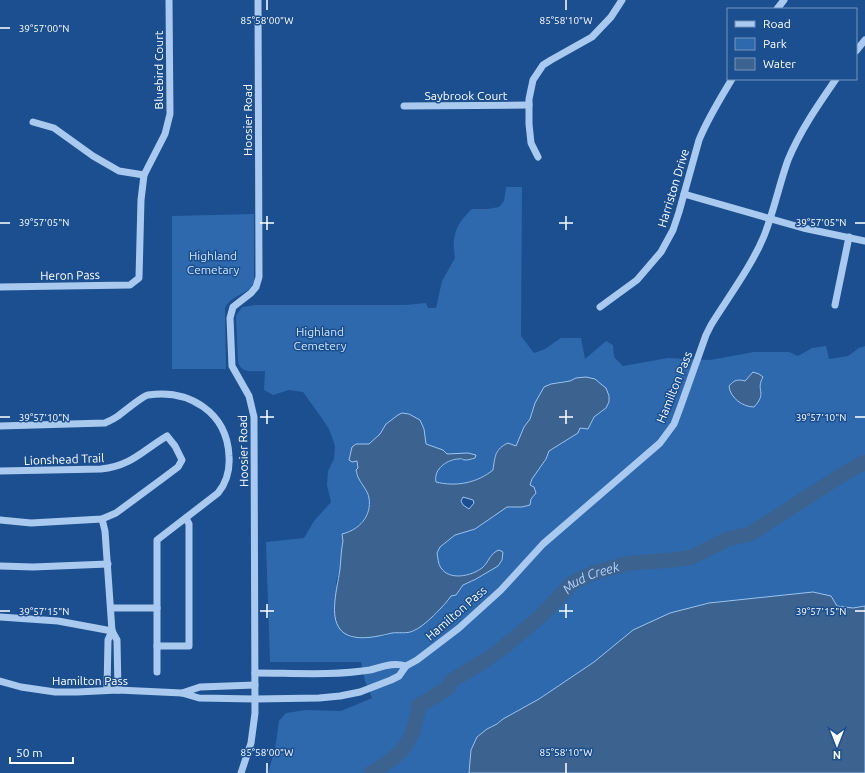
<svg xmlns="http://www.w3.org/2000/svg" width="865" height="773" viewBox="0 0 865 773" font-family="Ubuntu,sans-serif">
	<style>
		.green { fill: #2e69ad; fill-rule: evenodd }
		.water { fill: #3c6290; stroke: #9cc4f0; fill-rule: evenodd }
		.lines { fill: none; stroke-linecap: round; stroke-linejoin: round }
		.river { stroke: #3c6290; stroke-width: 15 }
		.minor { stroke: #a9c9ee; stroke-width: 7 }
		.ticks { fill: none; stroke: #fff; stroke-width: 1.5 }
		.labels { text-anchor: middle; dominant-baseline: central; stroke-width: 3; stroke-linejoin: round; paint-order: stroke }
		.street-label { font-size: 12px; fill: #fff; stroke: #1b4f8f }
		.park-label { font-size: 12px; fill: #cfe3fa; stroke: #1b4f8f }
		.water-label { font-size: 13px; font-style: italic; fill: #b5d3f5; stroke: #1b4f8f }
		.ticks-label { font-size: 10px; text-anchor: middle; fill: #fff; stroke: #1b4f8f; stroke-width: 3; stroke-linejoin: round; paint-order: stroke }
	</style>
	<rect width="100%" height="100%" fill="#1b4f8f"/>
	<g class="green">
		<path d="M506 187H522L521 336 534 353 545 349 561 338H581L585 359 606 341 613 345 614 357 623 366 668 358 710 360 754 352H789L798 356 812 348 826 346 829 359 848 356 859 348 865 346V606L853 608 837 606 813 592 709 603 670 614 633 630 594 662 539 699 503 719 497 724 487 729 477 737 471 750 469 773H268L275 749 279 721 286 713 306 710 341 711 372 698 365 681 361 662H270L266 542 304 538 314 521 331 502 327 485 328 471 334 459 335 446 329 429 321 417 303 392 289 390 273 395 264 390 265 371C254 371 241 374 238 362L236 316 242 307 256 305H405L426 303 428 308H436L442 281 455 258C451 236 456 224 472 209H487L499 207 504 201ZM576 378 600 412 594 417 591 424 580 428 578 433 549 451 546 459 532 479 522 507H507L475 529 455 535 440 547 437 553C438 558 438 564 441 568 450 581 472 575 482 568 486 564 489 560 491 555L502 560 497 566 476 579 463 585 456 595 451 596 437 613 413 632 393 633 384 636 354 638 348 636 339 628 336 582 340 569 343 541 342 534C358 530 372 517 369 498 368 490 359 479 356 470L359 468 357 461 361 444H369L380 434 386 424 426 444 443 450 447 454 475 459C472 459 468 460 465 460 460 459 465 458 459 459 447 460 434 469 436 482 456 487 477 483 493 470L497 450 516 447 524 427 530 419 535 403 560 382 570 381Z"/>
		<path d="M254 214V282C249 295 230 295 225 308L226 369H172V216Z"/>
	</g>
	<g class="water">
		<path d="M753 372 759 374 763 377C755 391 768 392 754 407 743 407 730 398 729 386 734 380 738 379 745 381Z"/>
		<path d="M586 377 595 379 602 385 606 388 609 396V402L606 408 594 417 588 429 580 428 578 433 549 451 546 459 532 479 530 485 534 487 536 493 531 499 530 505 522 507H507L475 529 455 535 440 547 437 553C438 558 438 564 441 568 450 581 471 576 482 568 489 562 490 553 499 550L503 552 502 560 498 566 476 579 463 585 456 595 451 596C445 605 424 627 413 631 407 634 398 632 392 633 376 637 347 644 338 626 330 612 338 584 340 569 341 560 341 550 343 541L342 534C359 530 372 516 369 498 368 491 362 485 359 479 357 476 357 473 356 470L358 468 357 461 352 462 349 460 352 447 356 444H369L380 434 386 424 398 415 402 413 409 414 420 420 424 429 426 444 443 450 447 454 468 453 476 455 475 458C472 459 468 460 465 460 459 459 465 458 459 459 448 459 433 469 436 482 456 487 477 483 493 470 495 456 495 449 508 443L516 446 524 427 530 419 535 403 544 387 551 384 570 381 576 378ZM463 497 473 500 474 503 469 509 463 505 461 501Z"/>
		<polygon points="813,592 831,596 837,606 853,608 865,606 865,773 469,773 471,750 477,737 487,729 497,724 503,719 539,699 594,662 633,630 670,613 709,603"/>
	</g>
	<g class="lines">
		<path class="river" id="s1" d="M371 773C381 767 400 755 406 745 413 735 418 718 418 706L448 688 451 681 489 658 505 646 541 616 572 583 593 573 630 563 673 560 692 557 728 539 750 534 845 473 865 462"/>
		<g class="minor">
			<polyline points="777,9 784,0"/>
			<polyline points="856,51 865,40"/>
			<polyline points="404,106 529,105"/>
			<polyline points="33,122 54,128 93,156 119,171 144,175"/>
			<polyline points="538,157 531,143 529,124 529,99 533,80 543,65 551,60 592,37 611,17 622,0"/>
			<polyline points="684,194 803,228 865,241"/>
			<polyline points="0,287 130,285 139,278 141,200 144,175 165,134 170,114 169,0"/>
			<polyline points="835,305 849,237"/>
			<path d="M600 307 637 280 661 252 673 230 679 212 699 140C708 118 720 99 732 79"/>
			<path d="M0 426 105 423C109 421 114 419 118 416 124 412 142 396 148 395 189 389 227 412 229 456 230 470 227 482 218 493L157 540V672"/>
			<path d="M0 471 101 469C131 466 142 451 167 436L175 446 182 460 178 467 162 479 116 513 102 519 31 523 0 520"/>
			<polyline points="102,519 105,531 112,631 117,640 118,690"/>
			<polyline points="0,566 33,567 108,564"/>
			<polyline points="111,608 157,608"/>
			<polyline points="0,617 58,621 112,631"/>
			<polyline points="157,646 189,646 189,524 186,518"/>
			<path d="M255 673C293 673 332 676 370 670 382 667 393 662 406 666"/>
			<path d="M0 681 21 687 55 692H77L118 690 182 693 199 698 255 699 319 698 340 696 360 692 391 680 399 676 406 666 417 660 459 628 501 590 543 544 660 443 674 424 680 408 706 335 711 325C729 296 751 267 764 236 774 211 779 185 788 160 800 131 818 105 836 79"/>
			<polyline points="107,690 108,640 112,631"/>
			<polyline points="182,693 200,687 255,685"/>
			<polyline points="241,773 251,743 255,713 254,417 249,396 232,366 230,318 233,307 251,293 256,287 259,277 258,0"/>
		</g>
	</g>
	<path class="ticks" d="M267 0V10M566 0V10M0 28H10M267 216V230M566 216V230M0 223H10M260 223H274M559 223H573M855 223H865M267 410V424M566 410V424M0 417H10M260 417H274M559 417H573M855 417H865M267 604V618M566 604V618M0 611H10M260 611H274M559 611H573M855 611H865M267 763V773M566 763V773"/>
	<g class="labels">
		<g class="street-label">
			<text transform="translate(158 70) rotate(-90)">Bluebird Court</text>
			<text x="466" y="95">Saybrook Court</text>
			<text transform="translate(247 120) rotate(-90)">Hoosier Road</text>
			<text transform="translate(673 188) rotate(-73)">Harriston Drive</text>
			<text transform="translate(70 275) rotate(-1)">Heron Pass</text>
			<text transform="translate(674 387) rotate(-68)">Hamilton Pass</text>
			<text transform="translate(243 451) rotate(-91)">Hoosier Road</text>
			<text transform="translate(64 459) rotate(-2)">Lionshead Trail</text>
			<text transform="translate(456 613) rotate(-41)">Hamilton Pass</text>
			<text x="90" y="680">Hamilton Pass</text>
		</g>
		<g class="park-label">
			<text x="213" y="255">Highland<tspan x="213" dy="14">Cemetary</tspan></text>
			<text x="320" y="331">Highland<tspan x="320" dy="14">Cemetery</tspan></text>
		</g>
		<g class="water-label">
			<text stroke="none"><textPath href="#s1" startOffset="305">Mud Creek</textPath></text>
		</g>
	</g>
	<g class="ticks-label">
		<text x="267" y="24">85°58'00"W</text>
		<text x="566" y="24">85°58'10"W</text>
		<text x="44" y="32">39°57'00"N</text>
		<text x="821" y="226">39°57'05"N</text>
		<text x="44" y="226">39°57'05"N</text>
		<text x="821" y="421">39°57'10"N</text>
		<text x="44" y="421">39°57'10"N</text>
		<text x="821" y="615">39°57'15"N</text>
		<text x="44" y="615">39°57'15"N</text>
		<text x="267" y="756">85°58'00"W</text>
		<text x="566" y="756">85°58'10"W</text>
	</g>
	<rect x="727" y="8" width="130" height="72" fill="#1b4f8f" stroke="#7695bc"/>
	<rect x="735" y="21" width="20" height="6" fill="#a9c9ee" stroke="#7695bc"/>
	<text x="763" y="28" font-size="12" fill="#ffffff">Road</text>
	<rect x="735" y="38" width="20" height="12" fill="#2e69ad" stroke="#7695bc"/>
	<text x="763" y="48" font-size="12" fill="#ffffff">Park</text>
	<rect x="735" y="58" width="20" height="12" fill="#3c6290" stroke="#7695bc"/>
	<text x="763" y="68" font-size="12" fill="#ffffff">Water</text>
	<g transform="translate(837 745) rotate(180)" stroke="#1b4f8f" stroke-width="3" paint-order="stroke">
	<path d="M0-3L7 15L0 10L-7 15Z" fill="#ffffff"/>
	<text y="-6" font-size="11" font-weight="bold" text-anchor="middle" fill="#ffffff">N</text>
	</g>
	<path d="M10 757v6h63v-6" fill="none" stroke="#ffffff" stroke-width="2"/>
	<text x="16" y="757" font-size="12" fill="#ffffff" stroke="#1b4f8f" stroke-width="3" paint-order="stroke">50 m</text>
</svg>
